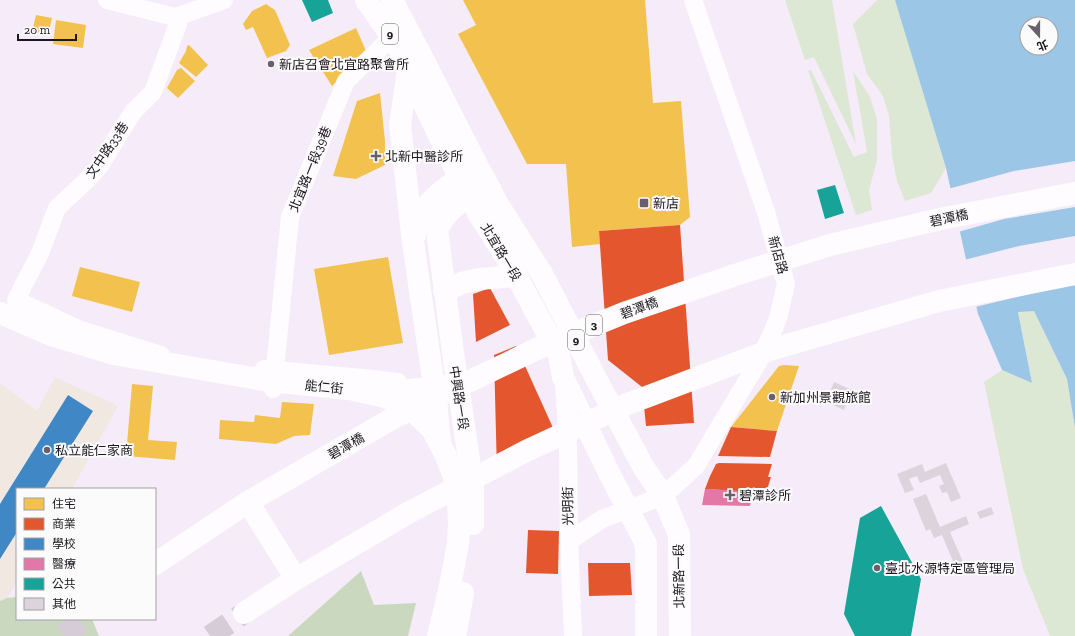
<svg xmlns="http://www.w3.org/2000/svg" width="1075" height="636" viewBox="0 0 1075 636" font-family="'Zilla Slab','Noto Sans TC',serif">
	<style>
		.education { fill: #f1e8e1 }
		.green { fill: #dce8d3 }
		.forest { fill: #cad8bf }
		.water { fill: #9cc6e5; fill-rule: evenodd }
		.pier { fill: #f6ecf9 }
		.homes { fill: #f2c14e }
		.shops { fill: #e4572e }
		.schools { fill: #3f88c5 }
		.health { fill: #e377a8 }
		.public { fill: #17a398 }
		.building { fill: #ddd3dd }
		.lines { fill: none; stroke-linecap: round; stroke-linejoin: round }
		.highway-tunnel { stroke: #d5ccd8; stroke-width: 22; stroke-dasharray: 22 11; stroke-linecap: butt }
		.street { stroke: #fefcfe; stroke-width: 18 }
		.secondary { stroke: #fefcfe; stroke-width: 22 }
		.primary { stroke: #fefcfe; stroke-width: 22 }
		.highway { stroke: #fefcfe; stroke-width: 22 }
		.poi-dot { fill: #69606b; stroke: #fbfbfb; stroke-width: 1.5 }
		.labels { text-anchor: middle; dominant-baseline: central; stroke-width: 4; stroke-linejoin: round; paint-order: stroke }
		.shield { fill: #fbfbfb; stroke: #605a61; stroke-width: 1 }
		.shield-label { font-size: 12px; font-weight: bold; fill: #1d151f }
		.poi-label { font-size: 13px; fill: #1d151f; stroke: #fbfbfb; text-anchor: start }
		.street-label { font-size: 13px; fill: #1d151f; stroke: #fbfbfb }
	</style>
	<rect width="100%" height="100%" fill="#f6ecf9"/>
	<polygon class="education" points="55,377 118,406 72,489 17,489 17,582 7,598 0,601 0,383 37,411"/>
	<g class="green">
		<polygon points="785,0 832,0 856,144 814,57 805,60"/>
		<polygon points="877,0 895,0 898,7 946,168 931,193 905,201 897,181 892,156 889,116 883,96 867,74 853,24"/>
		<polygon points="808,70 811,70 854,157 867,152 853,71 870,97 877,119 877,160 869,190 872,210 856,215"/>
		<polygon points="1018,311 1034,311 1067,379 1075,428 1075,636 1050,636 1023,569 984,382 1002,370 1032,383"/>
	</g>
	<g class="forest">
		<polygon points="361,571 374,605 416,603 408,636 288,636"/>
		<polygon points="17,597 17,619 92,619 99,636 0,636 0,601 7,598"/>
	</g>
	<path class="water" d="M895 0H1075V428L1067 379 1034 311 1018 312 1032 383 1002 370 978 314 946 168ZM1027 24H1051V48H1027Z"/>
	<g class="pier">
		<polygon points="1075,161 1075,207 1004,219 958,232 948,189 1014,171"/>
		<polygon points="1075,236 1075,285 1055,288 975,307 964,260 1019,246"/>
	</g>
	<g class="homes">
		<polygon points="463,0 645,0 653,103 681,101 690,217 680,225 599,231 600,244 572,247 566,164 527,164 458,34 476,25"/>
		<polygon points="266,4 275,10 290,45 286,51 267,58 253,27 246,30 243,24 252,11"/>
		<polygon points="36,15 52,18 48,35 32,32"/>
		<polygon points="56,20 86,25 83,48 53,44"/>
		<polygon points="356,28 366,51 332,86 309,50"/>
		<polygon points="189,45 208,65 196,77 179,63 186,51 187,46"/>
		<polygon points="181,68 195,81 178,98 167,88 177,70"/>
		<polygon points="380,93 385,141 385,165 356,179 333,176 357,101"/>
		<polygon points="388,257 403,343 329,355 314,269"/>
		<polygon points="80,267 140,282 132,312 72,296"/>
		<polygon points="784,365 799,366 777,431 731,427 779,366"/>
		<polygon points="132,384 153,386 148,440 177,442 175,460 126,456"/>
		<polygon points="282,402 314,404 310,435 294,436 276,444 219,439 220,420 254,422 255,415 280,418"/>
	</g>
	<g class="shops">
		<polygon points="680,225 694,423 646,426 642,387 608,360 599,231"/>
		<polygon points="490,288 510,325 476,342 473,294"/>
		<polygon points="516,346 559,441 497,473 494,355"/>
		<polygon points="731,427 777,431 770,457 718,456"/>
		<polygon points="719,463 772,464 768,477 771,477 766,493 705,489 710,476 716,464"/>
		<polygon points="528,530 559,531 558,574 526,573"/>
		<polygon points="588,563 630,563 632,595 589,596"/>
	</g>
	<polygon class="schools" points="68,395 93,411 44,489 17,489 17,532 0,559 0,504"/>
	<polygon class="health" points="705,489 710,489 753,492 750,506 702,505"/>
	<g class="public">
		<polygon points="302,0 328,0 333,13 312,22"/>
		<polygon points="835,185 844,213 825,219 817,190"/>
		<polygon points="881,506 921,579 911,636 855,636 844,614 860,518"/>
	</g>
	<g class="building">
		<polygon points="834,382 852,390 844,410 826,402"/>
		<polygon points="946,463 961,498 951,502 947,492 942,493 939,486 944,484 940,475 920,483 917,476 909,479 914,490 905,493 897,474 922,464 925,472"/>
		<polygon points="926,494 940,527 966,516 969,524 950,532 963,562 955,566 942,535 934,538 930,529 926,531 913,499"/>
		<polygon points="991,507 994,514 980,519 977,512"/>
	</g>
	<g class="lines">
		<g class="highway-tunnel">
			<polyline points="64,636 84,619"/>
			<polyline points="210,636 244,613"/>
		</g>
		<g class="street">
			<polyline points="107,0 175,17 179,16 224,0"/>
			<polyline points="161,355 78,329 16,300 40,253 57,208 88,179 101,164 124,126 134,111 153,92 178,24 179,16"/>
			<polyline points="264,369 372,379 398,382"/>
			<polyline points="564,384 568,446 569,541 573,636"/>
			<polyline points="273,389 290,217 346,81 392,37"/>
			<polyline points="371,392 447,384"/>
			<polyline points="569,541 602,519 663,496 696,466 757,364 773,331 778,318 786,284 766,212 693,0"/>
		</g>
		<g class="secondary">
			<polyline points="408,71 400,125 413,242 436,400 440,443"/>
			<path d="M415 235C416 225 420 215 426 207 438 191 459 179 476 169"/>
			<polyline points="444,291 462,283 479,279 516,276"/>
			<polyline points="0,313 51,335 114,354 270,381 350,389 385,397 412,410 432,429 445,454 454,476 458,502 459,524 458,544 449,591 438,636"/>
			<path d="M473 524V488L460 398 454 360 437 230C446 209 466 197 486 186"/>
			<polyline points="455,636 463,593"/>
		</g>
		<g class="primary">
			<polyline points="366,0 392,37 399,49 408,71 460,179 470,195 478,213 509,262 559,355 563,377 609,473 646,544 646,636"/>
			<polyline points="392,0 422,57 478,167 488,185 497,203 542,274 600,386 644,468 663,496 679,535 680,636"/>
		</g>
		<g class="highway">
			<polyline points="248,502 296,579"/>
			<polyline points="155,564 248,502 395,417 543,346 624,313 735,275 830,245 940,219 1075,193"/>
			<polyline points="244,613 296,579 408,513 526,451 625,405 773,349 939,301 1075,274"/>
		</g>
	</g>
	<g class="poi-dot">
		<circle cx="271" cy="64" r="4"/>
		<path d="M374 150h4v4h4v4h-4v4h-4v-4h-4v-4h4z"/>
		<rect x="639" y="198" width="10" height="10" rx="2"/>
		<circle cx="772" cy="397" r="4"/>
		<circle cx="47" cy="450" r="4"/>
		<path d="M728 489h4v4h4v4h-4v4h-4v-4h-4v-4h4z"/>
		<circle cx="877" cy="568" r="4"/>
	</g>
	<g class="labels">
		<g class="shield">
			<rect x="382" y="24" width="16" height="20" rx="3"/>
			<rect x="586" y="315" width="16" height="20" rx="3"/>
			<rect x="568" y="330" width="16" height="20" rx="3"/>
		</g>
		<g class="shield-label">
			<text x="390" y="34">9</text>
			<text x="594" y="325">3</text>
			<text x="576" y="340">9</text>
		</g>
		<g class="poi-label">
			<text x="279" y="64">新店召會北宜路聚會所</text>
			<text x="385" y="156">北新中醫診所</text>
			<text x="653" y="203">新店</text>
			<text x="780" y="397">新加州景觀旅館</text>
			<text x="55" y="450">私立能仁家商</text>
			<text x="739" y="495">碧潭診所</text>
			<text x="885" y="568">臺北水源特定區管理局</text>
		</g>
		<g class="street-label">
			<text transform="translate(107 150) rotate(-56)">文中路33巷</text>
			<text transform="translate(310 169) rotate(-68)">北宜路一段39巷</text>
			<text transform="translate(949 218) rotate(-12)">碧潭橋</text>
			<text transform="translate(501 252) rotate(59)">北宜路一段</text>
			<text transform="translate(778 255) rotate(74)">新店路</text>
			<text transform="translate(639 308) rotate(-20)">碧潭橋</text>
			<text transform="translate(324 387) rotate(6)">能仁街</text>
			<text transform="translate(459 398) rotate(81)">中興路一段</text>
			<text transform="translate(346 446) rotate(-30)">碧潭橋</text>
			<text transform="translate(568 506) rotate(-91)">光明街</text>
			<text transform="translate(679 576) rotate(-91)">北新路一段</text>
		</g>
	</g>
	<rect x="16" y="488" width="140" height="132" fill="#fbfbfb" stroke="#a29fa3"/>
	<rect x="24" y="498" width="20" height="12" fill="#f2c14e" stroke="#a29fa3"/>
	<text x="52" y="508" font-size="12" fill="#1d151f">住宅</text>
	<rect x="24" y="518" width="20" height="12" fill="#e4572e" stroke="#a29fa3"/>
	<text x="52" y="528" font-size="12" fill="#1d151f">商業</text>
	<rect x="24" y="538" width="20" height="12" fill="#3f88c5" stroke="#a29fa3"/>
	<text x="52" y="548" font-size="12" fill="#1d151f">學校</text>
	<rect x="24" y="558" width="20" height="12" fill="#e377a8" stroke="#a29fa3"/>
	<text x="52" y="568" font-size="12" fill="#1d151f">醫療</text>
	<rect x="24" y="578" width="20" height="12" fill="#17a398" stroke="#a29fa3"/>
	<text x="52" y="588" font-size="12" fill="#1d151f">公共</text>
	<rect x="24" y="598" width="20" height="12" fill="#ddd3dd" stroke="#a29fa3"/>
	<text x="52" y="608" font-size="12" fill="#1d151f">其他</text>
	<g transform="translate(1039 36) rotate(159)"><circle r="19" fill="#fbfbfb" stroke="#a29fa3"/>
	<path d="M0-3L7 15L0 10L-7 15Z" fill="#69606b"/>
	<text y="-6" font-size="11" font-weight="bold" text-anchor="middle" fill="#1d151f">北</text>
	</g>
	<path d="M18 34v6h58v-6" fill="none" stroke="#1d151f" stroke-width="2"/>
	<text x="24" y="34" font-size="12" fill="#1d151f" stroke="#fbfbfb" stroke-width="3" paint-order="stroke">20 m</text>
</svg>
